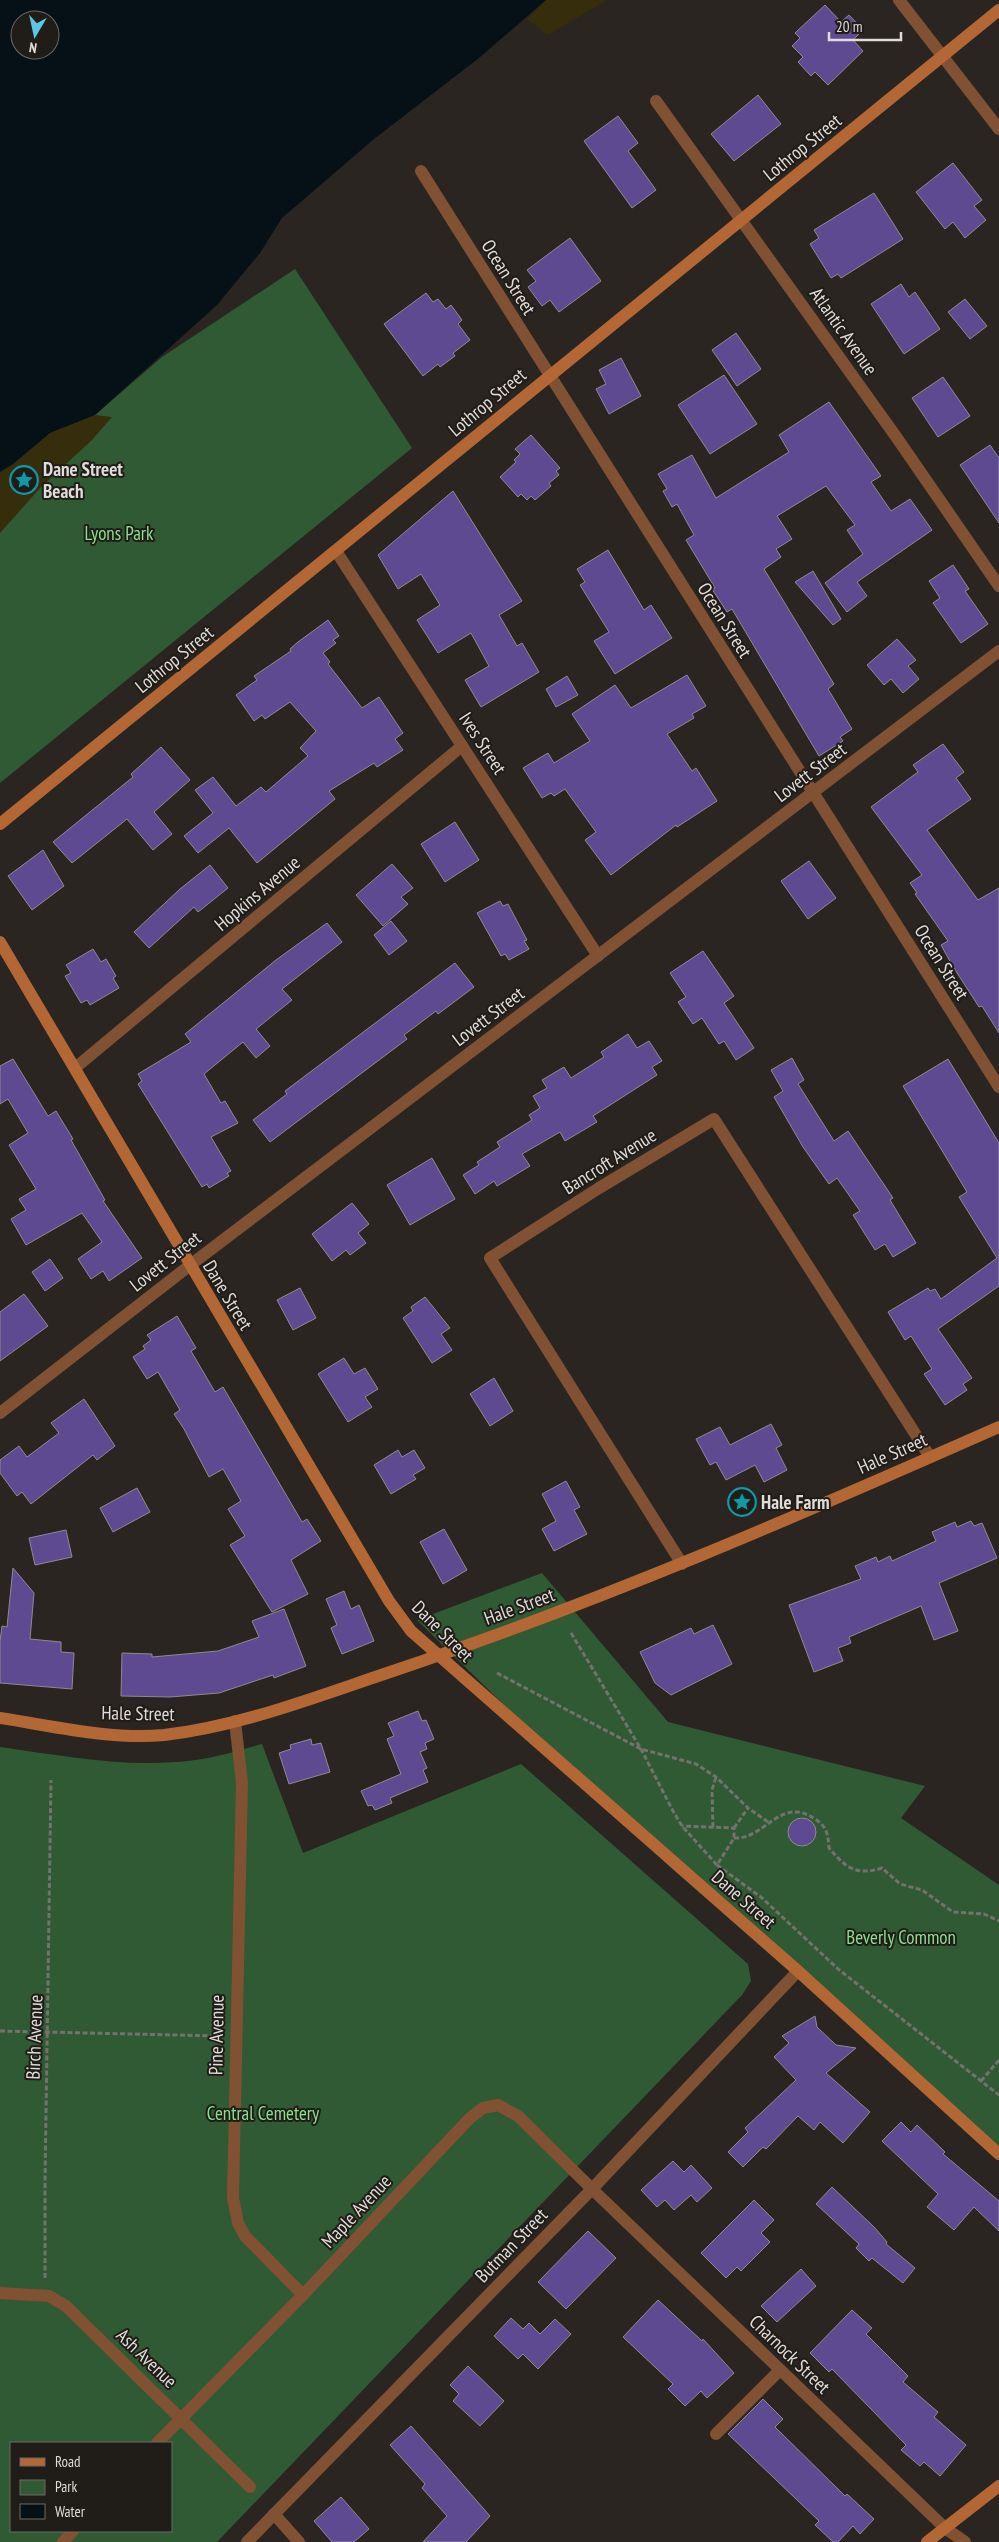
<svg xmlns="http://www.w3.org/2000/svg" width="999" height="2542" viewBox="0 0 999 2542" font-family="'PT Sans Narrow',sans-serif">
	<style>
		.green { fill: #305a33; fill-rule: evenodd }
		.sand { fill: #352d0c }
		.water { fill: #051117; fill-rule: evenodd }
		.building { fill: #5e4a90; stroke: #8d8b92 }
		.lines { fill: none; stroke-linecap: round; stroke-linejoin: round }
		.path { stroke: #75716d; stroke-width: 3; stroke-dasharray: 5 2.5; stroke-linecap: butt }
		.lane { stroke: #805132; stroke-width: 12 }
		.street { stroke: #805132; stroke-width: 12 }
		.secondary { stroke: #b26734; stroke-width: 12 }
		.labels { text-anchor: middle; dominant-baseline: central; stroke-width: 4; stroke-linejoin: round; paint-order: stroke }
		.street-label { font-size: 19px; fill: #dfdcd9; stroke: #201c17 }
		.poi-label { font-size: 19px; font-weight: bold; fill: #dfdcd9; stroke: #201c17; text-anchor: start }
		.park-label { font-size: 19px; fill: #88e08d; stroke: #201c17 }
	</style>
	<rect width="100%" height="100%" fill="#2a2521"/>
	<g class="green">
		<polygon points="295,269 412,448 0,783 0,472 13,464 50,433 95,415 162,357"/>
		<polygon points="542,1573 668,1722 925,1786 901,1818 999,1885 999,2154 670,1867 417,1620"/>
		<path d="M262 1744 303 1853 521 1764 748 1964 751 1981 742 1995 217 2542H0V1747C65 1756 129 1769 195 1760 218 1757 240 1750 262 1744ZM11 2443H171V2531H11Z"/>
	</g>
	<g class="sand">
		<polygon points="546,0 607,0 548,35 527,19"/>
		<polygon points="95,415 112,417 92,440 41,487 0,533 0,472 13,464 50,433"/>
	</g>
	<path class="water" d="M0 0H546L479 58 374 139 282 218 260 253 217 305 95 415 50 433 13 464 0 472ZM20 20H50V50H20Z"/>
	<g class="building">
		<polygon points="825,5 841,22 849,15 863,30 853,40 863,51 828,85 815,72 811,76 798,62 803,57 792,46 800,38 795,33"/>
		<polygon points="758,95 781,124 734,161 711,134"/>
		<polygon points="618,116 638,143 628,151 656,190 632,208 584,141"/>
		<polygon points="953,163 982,200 974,206 986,220 965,238 953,222 945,229 916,192"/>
		<polygon points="874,193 903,239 841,278 838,274 831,278 810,244 819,238 814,230"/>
		<polygon points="570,238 601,281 559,312 550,300 542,306 528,287 536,281 527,270"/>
		<polygon points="901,284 909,297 915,292 940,329 904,354 871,304"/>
		<polygon points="426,293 433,302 438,299 446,309 451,305 462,320 458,324 470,340 453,353 455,356 440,367 438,364 423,376 384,324"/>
		<polygon points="965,299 987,326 970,339 948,312"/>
		<polygon points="736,333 761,369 737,386 712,350"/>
		<polygon points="621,358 641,396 609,414 596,389 606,384 599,370"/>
		<polygon points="724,375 757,424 710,454 678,405"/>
		<polygon points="943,377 970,416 938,437 912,398"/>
		<polygon points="829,402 881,476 871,482 891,511 910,499 932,530 857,582 867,596 847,612 825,583 863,554 847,530 855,525 826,486 777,516 792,539 776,549 781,557 764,569 834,684 828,689 852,729 840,737 843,741 819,756 732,609 727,612 712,589 715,588 686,540 694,535 677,504 672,507 663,491 667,489 658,474 692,455 716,498 789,452 779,435"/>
		<polygon points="531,435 560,468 556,471 559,475 549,483 551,486 535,500 531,496 527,500 521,494 518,497 500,477 516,462 514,460 520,454 515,449"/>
		<polygon points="990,445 999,458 999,523 960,465"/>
		<polygon points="453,491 522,601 499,615 517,646 522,643 539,672 481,707 465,680 489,666 471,633 438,653 417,620 440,605 421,574 398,589 378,555"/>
		<polygon points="608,550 644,610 651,605 672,638 615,674 594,641 609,632 580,585 585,582 577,569"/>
		<polygon points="953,565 969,589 965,591 988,624 961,643 933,603 940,598 929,581"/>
		<polygon points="813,571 841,619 833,625 795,582"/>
		<polygon points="328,620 339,636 333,640 336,643 323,653 330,662 328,664 362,708 379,697 403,733 395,739 403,750 377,767 374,763 329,791 335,799 257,863 229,828 198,853 184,836 213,813 195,790 213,777 236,806 261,787 266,792 308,756 300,748 316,731 290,702 265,719 262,715 254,721 236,695 257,680 254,676 291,651 290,649 298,642"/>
		<polygon points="897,639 916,660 908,666 919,679 903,693 891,679 884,685 867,665"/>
		<polygon points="687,675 706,706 692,714 694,718 667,734 692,771 696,768 717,801 677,827 676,825 611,875 585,840 596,832 565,789 554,796 551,793 542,798 523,768 548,753 554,763 590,741 572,714 615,685 631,708"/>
		<polygon points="567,676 578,695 556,707 546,689"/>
		<polygon points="943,744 964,772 956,778 971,799 927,830 978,900 999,888 999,1033 982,1006 979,1007 952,965 941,945 948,941 915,894 917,893 910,883 922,875 871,807 918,772 913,765"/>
		<polygon points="161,747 190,780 154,812 172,834 153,850 127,819 72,863 53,842 133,777 131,774"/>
		<polygon points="455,822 479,860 445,882 421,844"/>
		<polygon points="43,850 64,886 32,910 8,876"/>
		<polygon points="809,861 836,898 808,919 781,881"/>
		<polygon points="392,864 413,888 401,897 408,904 383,926 356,895"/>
		<polygon points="210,865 228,888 198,912 194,907 149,948 134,932 180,889"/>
		<polygon points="500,901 503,906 508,904 527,940 524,941 529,949 509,960 505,954 501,956 477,913"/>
		<polygon points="391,921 407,941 389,955 374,935"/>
		<polygon points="327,923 342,942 282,989 292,1000 256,1029 270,1046 256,1058 243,1042 204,1074 221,1103 225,1101 238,1123 211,1137 231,1171 227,1173 229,1176 209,1188 207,1184 202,1187 138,1084 142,1081 138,1074 191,1042 185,1034 276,960"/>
		<polygon points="93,949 101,962 106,959 116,976 113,978 119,988 90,1005 87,1000 81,1003 65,976 71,973 66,965"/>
		<polygon points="703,951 734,996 724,1003 754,1048 736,1060 724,1041 719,1044 702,1018 693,1024 678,1002 686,997 670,973"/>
		<polygon points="455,963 474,987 438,1014 436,1011 404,1035 407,1039 270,1142 253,1120 287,1094 285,1091"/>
		<polygon points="628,1034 637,1048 649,1041 662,1061 652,1067 657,1075 593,1116 597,1122 565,1141 560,1132 522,1154 530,1166 497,1186 494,1181 475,1194 463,1175 479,1165 477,1162 500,1147 497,1142 532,1120 529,1115 540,1108 533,1096 547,1088 542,1080 564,1067 571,1078 604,1057 601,1052"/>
		<polygon points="792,1058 804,1080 798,1084 834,1141 848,1131 893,1198 890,1200 916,1243 893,1257 885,1244 875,1250 853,1215 860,1211 837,1178 829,1184 803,1147 774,1097 783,1091 771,1070"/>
		<polygon points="13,1059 48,1116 56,1111 73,1139 71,1140 105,1200 103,1201 142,1258 109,1281 103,1271 91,1279 78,1259 102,1242 82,1213 26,1245 11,1219 26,1210 19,1199 36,1189 9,1145 28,1133 8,1099 0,1104 0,1066"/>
		<polygon points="948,1059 999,1143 999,1286 938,1329 972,1378 963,1384 967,1390 945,1405 924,1374 932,1369 911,1336 905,1340 888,1312 928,1288 930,1291 935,1289 941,1299 997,1258 959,1197 967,1192 903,1086"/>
		<polygon points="432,1158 455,1199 410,1225 387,1185"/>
		<polygon points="352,1203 369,1224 358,1233 366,1243 350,1255 346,1250 332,1261 312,1234"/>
		<polygon points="50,1259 63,1278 45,1291 32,1272"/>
		<polygon points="300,1288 316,1318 293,1330 277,1300"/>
		<polygon points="24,1294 48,1326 0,1361 0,1312"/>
		<polygon points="425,1297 450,1328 441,1334 452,1350 432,1363 403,1318 413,1311 411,1307"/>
		<polygon points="177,1316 196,1348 191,1351 215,1392 223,1387 302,1522 307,1519 321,1541 291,1560 308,1594 272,1612 230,1545 245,1536 228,1509 241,1501 223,1469 209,1477 184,1429 174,1414 180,1410 158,1372 147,1379 133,1357 145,1349 143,1346 151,1340 147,1335"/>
		<polygon points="344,1358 354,1374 365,1368 378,1389 365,1397 372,1407 348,1422 318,1374"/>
		<polygon points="494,1378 513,1411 490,1426 470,1394"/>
		<polygon points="84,1399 115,1446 97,1460 93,1455 31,1504 22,1492 17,1496 0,1473 0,1460 19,1446 27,1457 59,1433 51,1423"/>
		<polygon points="771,1424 782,1445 776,1448 787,1470 764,1482 755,1465 726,1480 716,1462 710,1465 696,1439 720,1427 730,1445"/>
		<polygon points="398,1450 402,1457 414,1450 425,1468 413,1475 416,1479 391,1494 374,1465"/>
		<polygon points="566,1481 580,1507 574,1510 587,1534 554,1551 542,1529 556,1521 542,1494"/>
		<polygon points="137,1488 150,1512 113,1532 100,1508"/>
		<polygon points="971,1521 974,1526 982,1523 997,1558 939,1583 958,1631 934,1640 921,1606 849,1637 851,1643 838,1648 843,1661 814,1672 789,1605 861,1579 855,1566 876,1557 878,1562 890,1556 892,1561 936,1541 932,1532 955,1522 957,1527"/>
		<polygon points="444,1529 467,1570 443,1584 420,1542"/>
		<polygon points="66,1530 72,1557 35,1565 29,1538"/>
		<polygon points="13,1568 34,1593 30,1639 61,1642 61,1652 74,1653 72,1689 0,1683 0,1641 2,1626 7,1627"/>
		<polygon points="344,1591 351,1609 359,1605 374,1641 342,1654 331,1628 337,1625 326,1599"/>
		<polygon points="284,1609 306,1666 274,1678 273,1675 219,1693 170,1697 121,1696 122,1653 152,1654 152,1657 218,1651 259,1637 252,1621"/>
		<polygon points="713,1625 732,1664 671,1695 655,1683 640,1652 691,1628 694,1634"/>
		<polygon points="418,1711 422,1721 426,1720 434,1739 425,1743 427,1749 420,1752 427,1768 423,1770 428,1782 390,1798 392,1803 375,1810 372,1805 368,1806 361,1791 401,1774 387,1739 394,1736 388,1723"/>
		<polygon points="311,1739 312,1745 321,1743 330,1772 289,1784 279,1753 291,1749 290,1745"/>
		<circle cx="802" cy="1832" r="14"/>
		<polygon points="815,2016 817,2027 836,2045 856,2048 826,2073 870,2112 843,2143 820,2122 814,2130 798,2116 766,2149 763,2147 743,2167 728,2152 748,2132 745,2128 796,2080 774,2057 789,2043 782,2036"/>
		<polygon points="901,2122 911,2132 917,2125 945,2152 943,2154 999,2201 999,2231 974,2207 954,2230 927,2207 938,2194 882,2141"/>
		<polygon points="673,2161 684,2172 691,2165 712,2188 697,2202 691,2195 674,2210 665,2200 657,2207 641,2190"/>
		<polygon points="832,2187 874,2227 887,2242 886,2244 915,2268 903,2283 872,2258 869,2261 856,2248 859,2244 816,2204"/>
		<polygon points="754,2200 774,2220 761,2233 770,2242 741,2271 737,2267 726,2278 701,2253"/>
		<polygon points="588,2231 616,2258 566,2309 538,2282"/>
		<polygon points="801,2269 816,2286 777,2322 761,2306"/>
		<polygon points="658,2300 702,2341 703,2339 734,2373 707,2398 701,2391 685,2406 668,2389 673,2384 623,2337"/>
		<polygon points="852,2310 872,2328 866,2334 908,2376 903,2382 938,2412 934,2417 966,2445 940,2476 924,2462 920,2466 901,2450 906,2445 832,2369 829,2372 810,2353"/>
		<polygon points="511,2318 523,2329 529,2323 540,2334 555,2319 571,2334 538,2369 523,2354 518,2359 494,2336"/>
		<polygon points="468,2366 504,2401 480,2426 453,2401 459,2394 450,2385"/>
		<polygon points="763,2399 783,2419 775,2427 845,2496 847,2494 874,2519 860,2534 853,2526 838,2542 833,2542 815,2525 819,2521 728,2434"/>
		<polygon points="411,2426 490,2516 466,2542 423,2542 447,2516 422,2488 425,2484 390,2445"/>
		<polygon points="341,2497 369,2529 354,2542 332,2542 314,2521"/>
	</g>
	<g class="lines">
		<g class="path">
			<polyline points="571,1633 641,1749 673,1811 682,1826 717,1865 734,1838 734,1828 682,1826"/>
			<polyline points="497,1673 641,1749 696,1764 716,1777 748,1808 768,1822"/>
			<polyline points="713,1827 712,1790 716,1777"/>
			<polyline points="734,1828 748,1808"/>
			<path d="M734 1838C765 1840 780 1795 815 1819 827 1827 828 1834 829 1848 846 1868 856 1876 882 1868L900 1884 922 1890 953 1912 984 1914 999 1921"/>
			<polyline points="717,1865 762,1898 838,1969 999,2095"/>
			<polyline points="0,2031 219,2036"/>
			<polyline points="981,2081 999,2060"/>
			<polyline points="45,2278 45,2180 51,1780"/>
		</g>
		<g class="lane">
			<polyline points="235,1721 242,1783 233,2198 238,2223 245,2236 303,2295"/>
			<polyline points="0,2293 49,2296 66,2306 250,2487"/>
			<polyline points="716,2434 780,2370"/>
			<polyline points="157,2443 303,2295 470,2118 483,2108 498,2105 518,2116 592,2189"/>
			<polyline points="63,2542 73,2531"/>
		</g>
		<g class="street">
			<polyline points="899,0 999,129"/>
			<polyline points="656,101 897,438 999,586"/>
			<polyline points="421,171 999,1087"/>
			<polyline points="336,551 598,956"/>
			<polyline points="75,1068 462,746"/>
			<polyline points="0,1413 189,1266 999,651"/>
			<polyline points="682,1564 490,1258 599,1188 714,1119 930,1457"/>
			<polyline points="592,2189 945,2528 965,2542"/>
			<polyline points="274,2514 299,2542"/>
			<polyline points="247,2542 592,2189 798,1971"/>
		</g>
		<g class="secondary">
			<polyline points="0,824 999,10"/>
			<polyline points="0,942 389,1601 411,1631 798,1971 999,2154"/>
			<path d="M0 1718C53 1726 110 1740 164 1735 242 1726 318 1696 393 1671 600 1602 800 1515 999 1427"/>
			<polyline points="927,2542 999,2486"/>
		</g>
	</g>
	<defs>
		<symbol id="sight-ring" viewBox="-11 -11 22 22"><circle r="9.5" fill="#201c17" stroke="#0f9aa8" stroke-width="1.5"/><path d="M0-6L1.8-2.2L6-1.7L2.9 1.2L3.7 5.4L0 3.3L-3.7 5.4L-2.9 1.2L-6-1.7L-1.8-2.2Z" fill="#0f9aa8"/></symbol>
	</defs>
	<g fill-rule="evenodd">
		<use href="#sight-ring" x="8" y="464" width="32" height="32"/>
		<use href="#sight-ring" x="726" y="1486" width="32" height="32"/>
	</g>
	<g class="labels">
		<g class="street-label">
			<text transform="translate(802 147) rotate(-39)">Lothrop Street</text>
			<text transform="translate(509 277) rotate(58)">Ocean Street</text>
			<text transform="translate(844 331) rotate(55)">Atlantic Avenue</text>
			<text transform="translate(487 402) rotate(-40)">Lothrop Street</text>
			<text transform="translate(725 620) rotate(58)">Ocean Street</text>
			<text transform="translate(174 659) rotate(-39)">Lothrop Street</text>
			<text transform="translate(483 743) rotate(57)">Ives Street</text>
			<text transform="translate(810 772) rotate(-37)">Lovett Street</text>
			<text transform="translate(257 893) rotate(-40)">Hopkins Avenue</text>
			<text transform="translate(942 962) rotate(58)">Ocean Street</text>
			<text transform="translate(488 1016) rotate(-37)">Lovett Street</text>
			<text transform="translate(609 1161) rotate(-32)">Bancroft Avenue</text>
			<text transform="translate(165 1261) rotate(-38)">Lovett Street</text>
			<text transform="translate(228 1295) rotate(59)">Dane Street</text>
			<text transform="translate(892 1453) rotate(-24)">Hale Street</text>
			<text transform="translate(519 1606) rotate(-20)">Hale Street</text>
			<text transform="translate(443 1631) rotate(45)">Dane Street</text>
			<text transform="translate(138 1713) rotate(1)">Hale Street</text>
			<text transform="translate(744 1899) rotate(41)">Dane Street</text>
			<text transform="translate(216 2035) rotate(-89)">Pine Avenue</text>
			<text transform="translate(34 2037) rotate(-88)">Birch Avenue</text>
			<text transform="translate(356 2211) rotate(-47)">Maple Avenue</text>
			<text transform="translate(511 2245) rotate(-46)">Butman Street</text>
			<text transform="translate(790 2354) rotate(44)">Charnock Street</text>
			<text transform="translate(147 2358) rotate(44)">Ash Avenue</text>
		</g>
		<g class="poi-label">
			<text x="43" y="469">Dane Street<tspan x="43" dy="22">Beach</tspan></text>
			<text x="761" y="1502">Hale Farm</text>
		</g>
		<g class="park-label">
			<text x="119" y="533">Lyons Park</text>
			<text x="901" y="1937">Beverly Common</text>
			<text x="263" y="2113">Central Cemetery</text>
		</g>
	</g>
	<rect x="10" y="2442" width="162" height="90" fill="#201c17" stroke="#6c6965"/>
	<rect x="20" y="2458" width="25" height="8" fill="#b26734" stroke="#6c6965"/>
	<text x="55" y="2467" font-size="15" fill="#dfdcd9">Road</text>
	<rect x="20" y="2480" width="25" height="15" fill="#305a33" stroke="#6c6965"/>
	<text x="55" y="2492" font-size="15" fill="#dfdcd9">Park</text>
	<rect x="20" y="2504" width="25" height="15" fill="#051117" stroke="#6c6965"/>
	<text x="55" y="2517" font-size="15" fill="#dfdcd9">Water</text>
	<g transform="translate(35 35) rotate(189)"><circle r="24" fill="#201c17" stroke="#6c6965"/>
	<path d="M0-4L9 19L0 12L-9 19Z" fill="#5ac8e5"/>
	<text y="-8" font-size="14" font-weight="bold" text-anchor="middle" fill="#dfdcd9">N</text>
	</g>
	<path d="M829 32v8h72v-8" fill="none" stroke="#dfdcd9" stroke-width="2.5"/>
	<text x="836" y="32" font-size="15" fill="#dfdcd9" stroke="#201c17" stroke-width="4" paint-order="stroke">20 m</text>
</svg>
